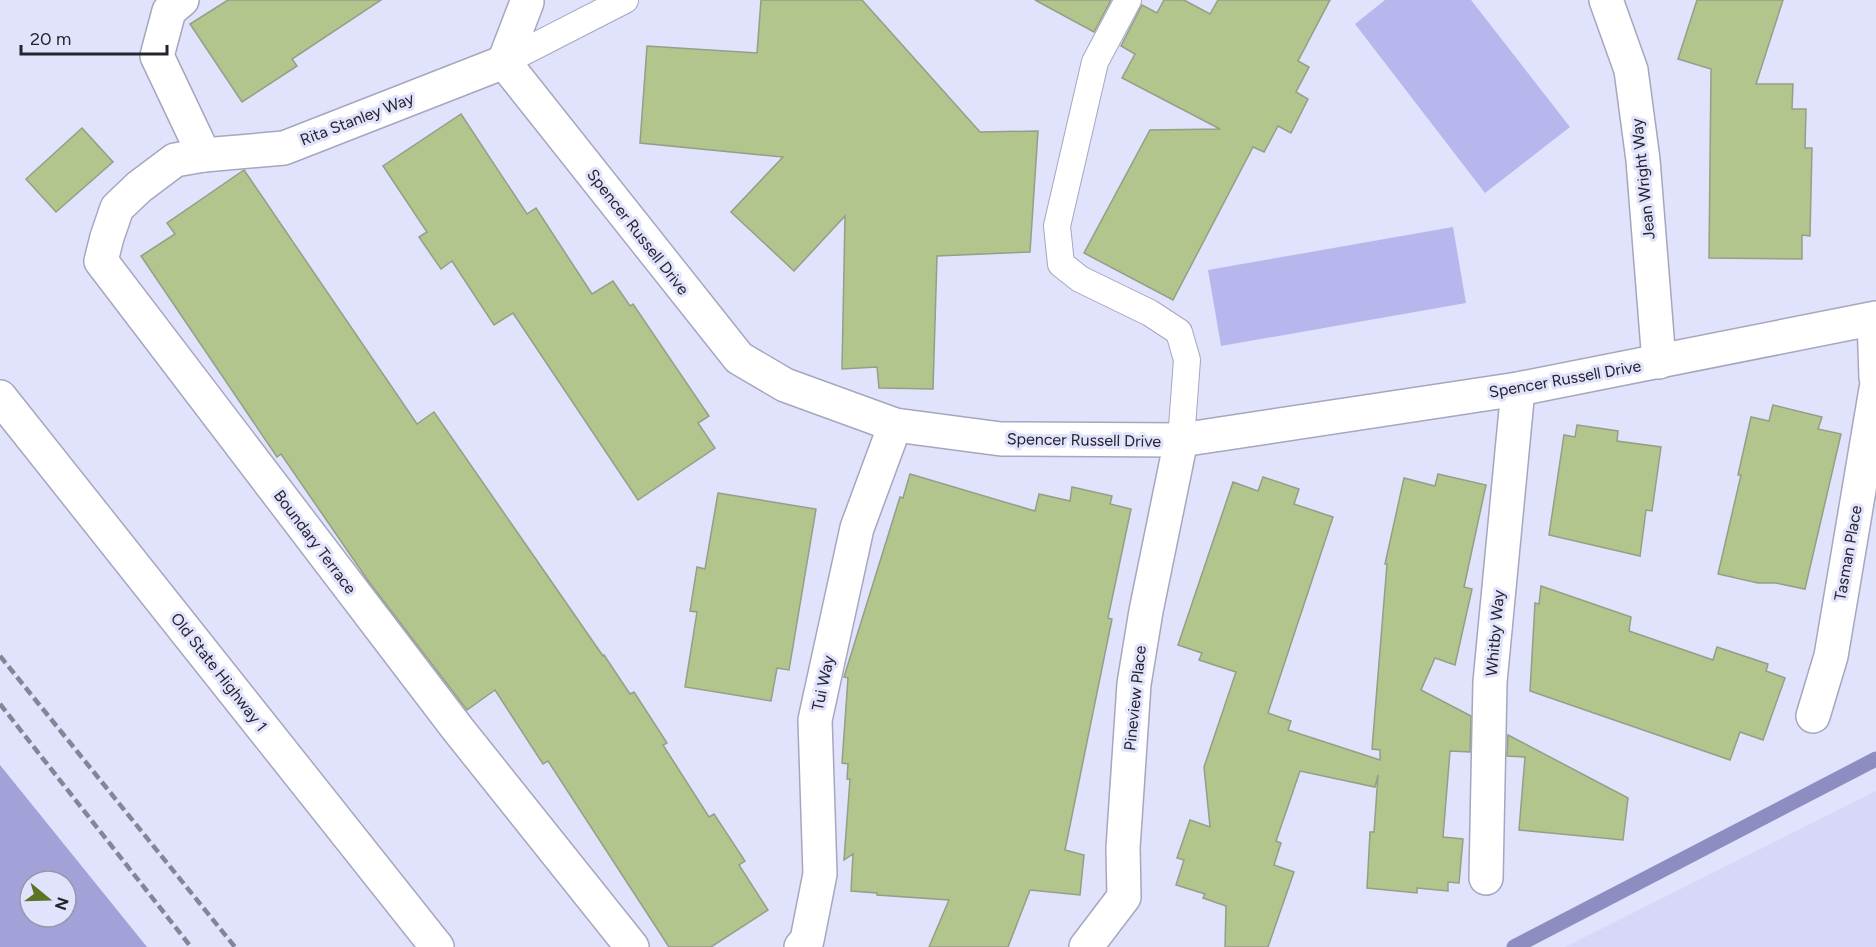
<svg xmlns="http://www.w3.org/2000/svg" width="1876" height="947" viewBox="0 0 1876 947" font-family="Figtree,sans-serif">
	<style>
		.built { fill: #d7d8f9 }
		.green { fill: #b7b7ee }
		.forest { fill: #a2a2d8; fill-rule: evenodd }
		.lines { fill: none; stroke-linecap: round; stroke-linejoin: round }
		.stream { stroke: #8e8dc2; stroke-width: 15 }
		.building { fill: #b2c58d; stroke: #959e86; stroke-width: 1.5 }
		.lane-casing { stroke: #a6a6bf; stroke-width: 28 }
		.street-casing { stroke: #a6a6bf; stroke-width: 36 }
		.secondary-casing { stroke: #a6a6bf; stroke-width: 36 }
		.lane { stroke: #fff; stroke-width: 26 }
		.street { stroke: #fff; stroke-width: 33 }
		.secondary { stroke: #fff; stroke-width: 33 }
		.rail { stroke: #858597; stroke-width: 4.5; stroke-dasharray: 9 4.5; stroke-linecap: butt }
		.labels { text-anchor: middle; dominant-baseline: central; stroke-width: 6; stroke-linejoin: round; paint-order: stroke }
		.street-label { font-size: 16px; fill: #24242e; stroke: #e1e2fc }
	</style>
	<rect width="100%" height="100%" fill="#e1e2fc"/>
	<polygon class="built" points="1876,791 1876,947 1565,947"/>
	<g class="green">
		<polygon points="1385,0 1471,0 1570,127 1485,193 1355,24"/>
		<polygon points="1453,227 1466,303 1221,346 1208,270"/>
	</g>
	<path class="forest" d="M0 765 147 947H0ZM30 881H66V917H30Z"/>
	<g class="lines">
		<polyline class="stream" points="1514,947 1876,759"/>
	</g>
	<g class="building">
		<polygon points="228,0 381,0 292,59 297,66 242,102 190,24"/>
		<polygon points="761,0 862,0 980,132 1038,131 1030,252 937,256 933,389 879,388 877,367 842,369 845,216 794,271 731,212 783,157 640,143 647,46 757,53"/>
		<polygon points="1035,0 1111,0 1094,32"/>
		<polygon points="1164,0 1184,0 1210,14 1218,0 1330,0 1298,61 1309,67 1296,92 1308,99 1291,133 1278,126 1264,152 1253,147 1173,300 1084,253 1150,130 1220,129 1122,78 1135,54 1121,46 1142,5 1157,13"/>
		<polygon points="1697,0 1783,0 1756,84 1793,84 1792,109 1806,109 1805,148 1812,148 1810,236 1802,235 1802,259 1709,258 1711,69 1678,59"/>
		<polygon points="461,114 527,214 536,208 592,294 613,281 630,306 633,304 709,416 698,423 715,448 638,500 513,313 494,325 452,261 441,269 419,237 427,232 383,166"/>
		<polygon points="82,128 113,162 56,212 26,179"/>
		<polygon points="244,170 417,424 434,412 603,656 604,655 630,694 634,692 667,743 663,745 709,817 714,814 745,861 739,865 768,910 711,947 669,947 548,761 543,764 495,690 467,710 369,582 281,454 277,457 141,256 175,234 167,223"/>
		<polygon points="1773,405 1822,417 1818,429 1841,434 1805,589 1776,583 1758,583 1718,574 1741,475 1738,475 1751,417 1769,421"/>
		<polygon points="1577,425 1618,431 1617,441 1661,447 1652,511 1646,510 1640,556 1549,535 1564,435 1575,437"/>
		<polygon points="910,474 1035,511 1039,494 1070,501 1072,487 1112,496 1110,504 1131,509 1108,618 1112,619 1065,850 1084,855 1080,895 1030,890 1008,947 929,947 949,900 877,895 877,893 851,891 853,854 844,860 850,779 847,779 848,764 842,763 848,678 844,677 900,497 903,498"/>
		<polygon points="1438,474 1486,485 1464,587 1472,589 1455,665 1435,658 1421,690 1471,716 1470,752 1450,751 1443,837 1463,839 1459,883 1448,882 1448,891 1417,888 1417,893 1367,888 1370,832 1374,832 1378,775 1375,787 1300,771 1276,841 1281,843 1274,865 1294,872 1268,947 1225,947 1226,906 1203,898 1205,894 1176,885 1184,860 1177,858 1190,820 1210,827 1204,767 1236,672 1199,660 1202,653 1178,645 1233,482 1258,491 1263,477 1299,489 1294,504 1333,517 1268,713 1291,721 1288,730 1380,760 1380,750 1372,749 1387,564 1385,564 1404,478 1435,486"/>
		<polygon points="718,493 816,509 789,670 777,668 771,701 685,687 697,612 690,611 697,567 705,569"/>
		<polygon points="1541,586 1631,617 1629,631 1713,660 1717,647 1768,664 1766,671 1785,678 1763,740 1740,732 1730,760 1530,691 1535,603 1539,604"/>
		<polygon points="1508,735 1628,798 1623,840 1519,830 1525,757 1507,756"/>
	</g>
	<g class="lines">
		<defs>
			<g id="lane">
				<polyline points="1128,0 1095,62 1057,226 1061,264 1080,279 1150,313 1179,332 1187,360 1181,440"/>
				<polyline points="504,62 625,0"/>
			</g>
			<g id="street">
				<polyline points="182,0 169,11 157,56 204,155"/>
				<polyline points="1606,0 1631,70 1643,160 1659,362"/>
				<polyline points="527,2 504,62 739,358 785,385 895,425 1001,439 1181,440 1518,389 1876,318"/>
				<polyline points="504,62 284,148 204,155 175,160 139,187 117,208 107,237 101,261 457,728 632,947"/>
				<polyline points="1874,319 1876,378"/>
				<polyline points="1813,716 1831,656 1876,389"/>
				<polyline points="1486,878 1490,682 1518,389"/>
				<polyline points="801,947 807,940 820,874 815,720 857,528 895,425"/>
				<polyline points="1086,947 1124,897 1123,848 1134,684 1146,611 1181,440"/>
			</g>
			<polyline id="secondary" points="0,397 437,947"/>
		</defs>
		<use href="#lane" class="lane-casing"/>
		<use href="#street" class="street-casing"/>
		<use href="#secondary" class="secondary-casing"/>
		<use href="#lane" class="lane"/>
		<use href="#street" class="street"/>
		<use href="#secondary" class="secondary"/>
		<g class="rail">
			<polyline points="0,656 235,947"/>
			<polyline points="0,704 191,947"/>
		</g>
	</g>
	<g class="labels">
		<g class="street-label">
			<text transform="translate(357 119) rotate(-21)">Rita Stanley Way</text>
			<text transform="translate(1643 179) rotate(-96)">Jean Wright Way</text>
			<text transform="translate(638 232) rotate(52)">Spencer Russell Drive</text>
			<text transform="translate(1565 379) rotate(-10)">Spencer Russell Drive</text>
			<text transform="translate(1084 440) rotate(1)">Spencer Russell Drive</text>
			<text transform="translate(315 542) rotate(53)">Boundary Terrace</text>
			<text transform="translate(1848 553) rotate(-80)">Tasman Place</text>
			<text transform="translate(1495 633) rotate(-85)">Whitby Way</text>
			<text transform="translate(219 672) rotate(52)">Old State Highway 1</text>
			<text transform="translate(823 683) rotate(-78)">Tui Way</text>
			<text transform="translate(1135 698) rotate(-84)">Pineview Place</text>
		</g>
	</g>
	<g transform="translate(48 899) rotate(109)"><circle r="28" fill="#e1e2fc" stroke="#9596aa" stroke-width="1.5"/>
	<path d="M0-4.5L10 22L0 15L-10 22Z" fill="#5d7425"/>
	<text y="-9" font-size="16" font-weight="bold" text-anchor="middle" fill="#24242e">N</text>
	</g>
	<path d="M21 45v9h146v-9" fill="none" stroke="#24242e" stroke-width="3"/>
	<text x="30" y="45" font-size="18" fill="#24242e" stroke="#e1e2fc" stroke-width="4.5" paint-order="stroke">20 m</text>
</svg>
